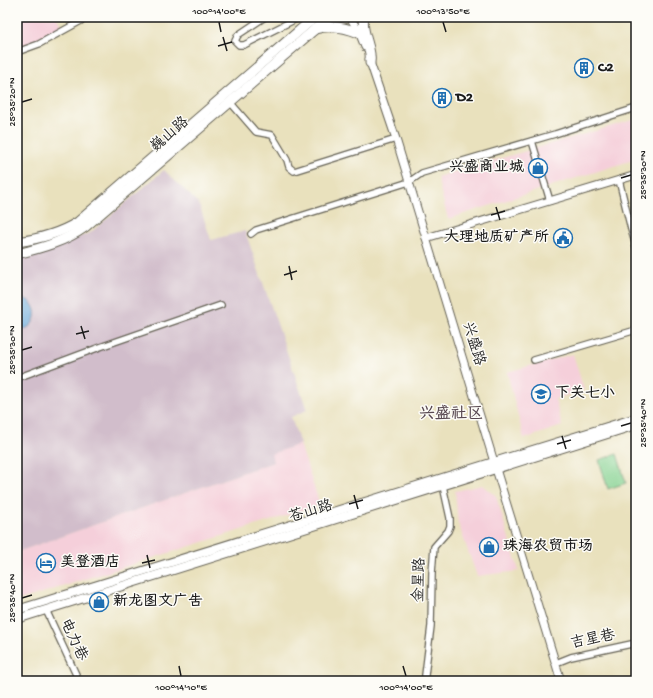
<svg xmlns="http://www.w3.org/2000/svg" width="653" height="698" viewBox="0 0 653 698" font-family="'Gochi Hand','LXGW WenKai TC',sans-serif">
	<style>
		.built { fill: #f5cfda }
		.industrial { fill: #d1bdcb }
		.green { fill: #85d291; stroke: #507756 }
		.water { fill: #68a8db; stroke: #42627c }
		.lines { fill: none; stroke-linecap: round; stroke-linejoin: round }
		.minor-casing { stroke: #646154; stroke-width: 8 }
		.tertiary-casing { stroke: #646154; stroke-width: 9 }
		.secondary-casing { stroke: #646154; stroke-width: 10 }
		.primary-casing { stroke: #646154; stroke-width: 11 }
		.trunk-casing { stroke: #646154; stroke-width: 11 }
		.minor { stroke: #fff; stroke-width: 5.5 }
		.tertiary { stroke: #fff; stroke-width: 7 }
		.secondary { stroke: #fff; stroke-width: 8 }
		.primary { stroke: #fff; stroke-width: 9 }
		.trunk { stroke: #fff; stroke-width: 9 }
		.ticks { fill: none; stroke: #1c1c1c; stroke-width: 1.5 }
		.labels { text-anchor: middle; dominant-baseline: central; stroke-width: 3; stroke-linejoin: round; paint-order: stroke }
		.poi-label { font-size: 15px; font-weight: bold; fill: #1c1c1c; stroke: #fdfcf7; text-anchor: start }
		.street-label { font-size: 15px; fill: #1c1c1c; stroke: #fdfcf7 }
		.neighbourhood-label { font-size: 16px; font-weight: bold; fill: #594951; stroke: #fdfcf7 }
		.neatline { fill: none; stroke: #1c1c1c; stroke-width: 1.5 }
		.ticks-label { font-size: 10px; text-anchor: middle; fill: #1c1c1c }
	</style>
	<rect width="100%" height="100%" fill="#fdfcf7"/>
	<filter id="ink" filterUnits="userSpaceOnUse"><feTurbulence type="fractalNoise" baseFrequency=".025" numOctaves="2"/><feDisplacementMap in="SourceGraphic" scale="8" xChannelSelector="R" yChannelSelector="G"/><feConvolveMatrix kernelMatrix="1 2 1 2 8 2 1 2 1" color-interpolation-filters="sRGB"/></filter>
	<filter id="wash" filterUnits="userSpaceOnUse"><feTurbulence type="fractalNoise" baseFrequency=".012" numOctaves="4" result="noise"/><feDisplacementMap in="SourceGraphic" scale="16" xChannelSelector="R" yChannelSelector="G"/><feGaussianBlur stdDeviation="0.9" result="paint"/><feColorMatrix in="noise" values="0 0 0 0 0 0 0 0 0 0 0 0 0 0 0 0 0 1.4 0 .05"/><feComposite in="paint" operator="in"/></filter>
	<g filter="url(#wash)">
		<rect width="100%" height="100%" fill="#e9e1bd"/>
		<g class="built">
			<polygon points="20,17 56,17 63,26 28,45 17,48 17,18"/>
			<polygon points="636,119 636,159 448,219 437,177"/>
			<polygon points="573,354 584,390 555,399 562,426 524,439 507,372"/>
			<polygon points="300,444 320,505 17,601 17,552 273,462 270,454"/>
			<polygon points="483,485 496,496 519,571 477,576 458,523 455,491"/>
		</g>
		<polygon class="industrial" points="164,170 199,204 211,240 245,231 307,410 291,417 300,444 271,454 273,462 17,552 17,260 90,233"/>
		<polygon class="green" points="617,454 626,483 608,489 599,460"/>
		<path class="water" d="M17 297C41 298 42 329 17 331Z"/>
	</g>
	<g filter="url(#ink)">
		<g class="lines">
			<defs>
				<g id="minor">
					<polyline points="265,17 238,35 235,41 239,45 244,45 300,17"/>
					<polyline points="17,52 39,44 88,17"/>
					<polyline points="230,102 256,132 272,135 287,160 289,167 294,171 396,139"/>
					<polyline points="532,141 550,201"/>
					<polyline points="619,180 631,229 636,246"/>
					<polyline points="251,234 256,230 409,182 422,173 555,134 636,108"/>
					<polyline points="534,360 636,330"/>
					<polyline points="17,378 100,347 221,305"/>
					<polyline points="46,610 79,681"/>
					<polyline points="556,663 571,657 636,643"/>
					<polyline points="426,681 425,675 431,626 432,573 434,547 448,531 450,526 450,518 443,486"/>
				</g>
				<g id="tertiary">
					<polyline points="350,17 359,32 365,47"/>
					<polyline points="369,59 396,139 494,462"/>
					<polyline points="426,238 636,175"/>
					<polyline points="496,469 561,681"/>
				</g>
				<g id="secondary">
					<polyline points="17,610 636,418"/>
					<polyline points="17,619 636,425"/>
				</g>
				<path id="primary" d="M364 17C360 32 373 47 370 63"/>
				<g id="trunk">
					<path d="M315 29C331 24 345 27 359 33"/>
					<path d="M17 242C39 239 59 234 78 222L315 17"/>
					<path d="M17 254C41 248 64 242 85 227L329 17"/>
				</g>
			</defs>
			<use href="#minor" class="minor-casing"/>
			<use href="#tertiary" class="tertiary-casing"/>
			<use href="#secondary" class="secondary-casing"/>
			<use href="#primary" class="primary-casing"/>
			<use href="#trunk" class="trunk-casing"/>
			<use href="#minor" class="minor"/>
			<use href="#tertiary" class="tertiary"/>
			<use href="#secondary" class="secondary"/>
			<use href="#primary" class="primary"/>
			<use href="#trunk" class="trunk"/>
		</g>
	</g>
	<path class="ticks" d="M219 22 221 32M443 22 446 32M223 37 227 51M218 46 232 42M22 102 32 99M621 178 631 175M496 207 500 220M491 215 505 211M289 266 292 280M284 275 297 271M81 326 85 339M76 334 89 331M22 350 32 347M621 426 631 423M562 436 566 449M557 444 571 440M354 495 358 509M349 504 363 500M147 555 150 568M142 563 155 560M22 598 32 595M179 666 181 676M403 666 406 676"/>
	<defs>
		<symbol id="building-ring" viewBox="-11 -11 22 22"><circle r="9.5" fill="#fdfcf7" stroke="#1f6fb2" stroke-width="1.5"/><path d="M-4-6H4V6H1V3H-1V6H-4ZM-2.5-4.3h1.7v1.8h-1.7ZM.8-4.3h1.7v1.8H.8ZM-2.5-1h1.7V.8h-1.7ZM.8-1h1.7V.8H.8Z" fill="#1f6fb2"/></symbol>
		<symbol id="shop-ring" viewBox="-11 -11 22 22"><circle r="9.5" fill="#fdfcf7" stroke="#1f6fb2" stroke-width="1.5"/><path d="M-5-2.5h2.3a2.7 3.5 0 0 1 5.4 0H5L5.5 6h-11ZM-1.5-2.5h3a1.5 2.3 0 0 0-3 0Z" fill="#1f6fb2"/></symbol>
		<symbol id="civic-ring" viewBox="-11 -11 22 22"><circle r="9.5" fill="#fdfcf7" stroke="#1f6fb2" stroke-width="1.5"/><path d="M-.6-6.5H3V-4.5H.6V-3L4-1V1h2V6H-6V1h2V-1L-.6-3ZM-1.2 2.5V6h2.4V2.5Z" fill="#1f6fb2"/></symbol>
		<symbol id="school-ring" viewBox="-11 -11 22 22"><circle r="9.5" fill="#fdfcf7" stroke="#1f6fb2" stroke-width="1.5"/><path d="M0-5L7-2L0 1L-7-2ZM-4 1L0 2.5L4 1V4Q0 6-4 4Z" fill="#1f6fb2"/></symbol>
		<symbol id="hotel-ring" viewBox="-11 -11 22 22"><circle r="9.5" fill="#fdfcf7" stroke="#1f6fb2" stroke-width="1.5"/><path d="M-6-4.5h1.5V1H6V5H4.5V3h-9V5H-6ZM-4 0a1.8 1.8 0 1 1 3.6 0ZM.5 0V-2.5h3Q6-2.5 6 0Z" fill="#1f6fb2"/></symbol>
	</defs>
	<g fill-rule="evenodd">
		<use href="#building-ring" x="573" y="57" width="22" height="22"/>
		<use href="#building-ring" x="431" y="87" width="22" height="22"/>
		<use href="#shop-ring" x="527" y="157" width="22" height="22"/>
		<use href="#civic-ring" x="552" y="227" width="22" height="22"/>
		<use href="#school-ring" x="530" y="383" width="22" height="22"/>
		<use href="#shop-ring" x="478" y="536" width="22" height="22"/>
		<use href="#hotel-ring" x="35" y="552" width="22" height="22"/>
		<use href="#shop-ring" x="88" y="591" width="22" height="22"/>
	</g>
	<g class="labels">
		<g class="poi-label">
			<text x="598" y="68">C2</text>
			<text x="456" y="98">D2</text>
			<text x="524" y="168" text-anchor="end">兴盛商业城</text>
			<text x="549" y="238" text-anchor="end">大理地质矿产所</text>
			<text x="555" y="394">下关七小</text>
			<text x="503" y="547">珠海农贸市场</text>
			<text x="60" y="563">美登酒店</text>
			<text x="113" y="602">新龙图文广告</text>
		</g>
		<g class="street-label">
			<text transform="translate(170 135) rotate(-41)">巍山路</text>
			<text transform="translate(473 344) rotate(73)">兴盛路</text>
			<text transform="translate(311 512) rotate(-17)">苍山路</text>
			<text transform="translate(420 580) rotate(-88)">金星路</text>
			<text transform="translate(73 640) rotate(65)">电力巷</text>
			<text transform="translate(593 640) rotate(-12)">吉星巷</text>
		</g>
		<g class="neighbourhood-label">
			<text x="451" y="415">兴盛社区</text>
		</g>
	</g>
	<rect width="653" height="698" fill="none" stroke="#fdfcf7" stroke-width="44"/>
	<rect x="22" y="22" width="609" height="654" class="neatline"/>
	<g class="ticks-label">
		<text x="219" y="14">100°14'00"E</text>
		<text x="443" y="14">100°13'50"E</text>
		<text transform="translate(11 102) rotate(-90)" y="4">25°35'20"N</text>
		<text transform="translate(642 175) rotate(-90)" y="4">25°35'30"N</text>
		<text transform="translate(11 350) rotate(-90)" y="4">25°35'30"N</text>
		<text transform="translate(642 423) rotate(-90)" y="4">25°35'40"N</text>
		<text transform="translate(11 598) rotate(-90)" y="4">25°35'40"N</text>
		<text x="181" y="690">100°14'10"E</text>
		<text x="406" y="690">100°14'00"E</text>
	</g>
</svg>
